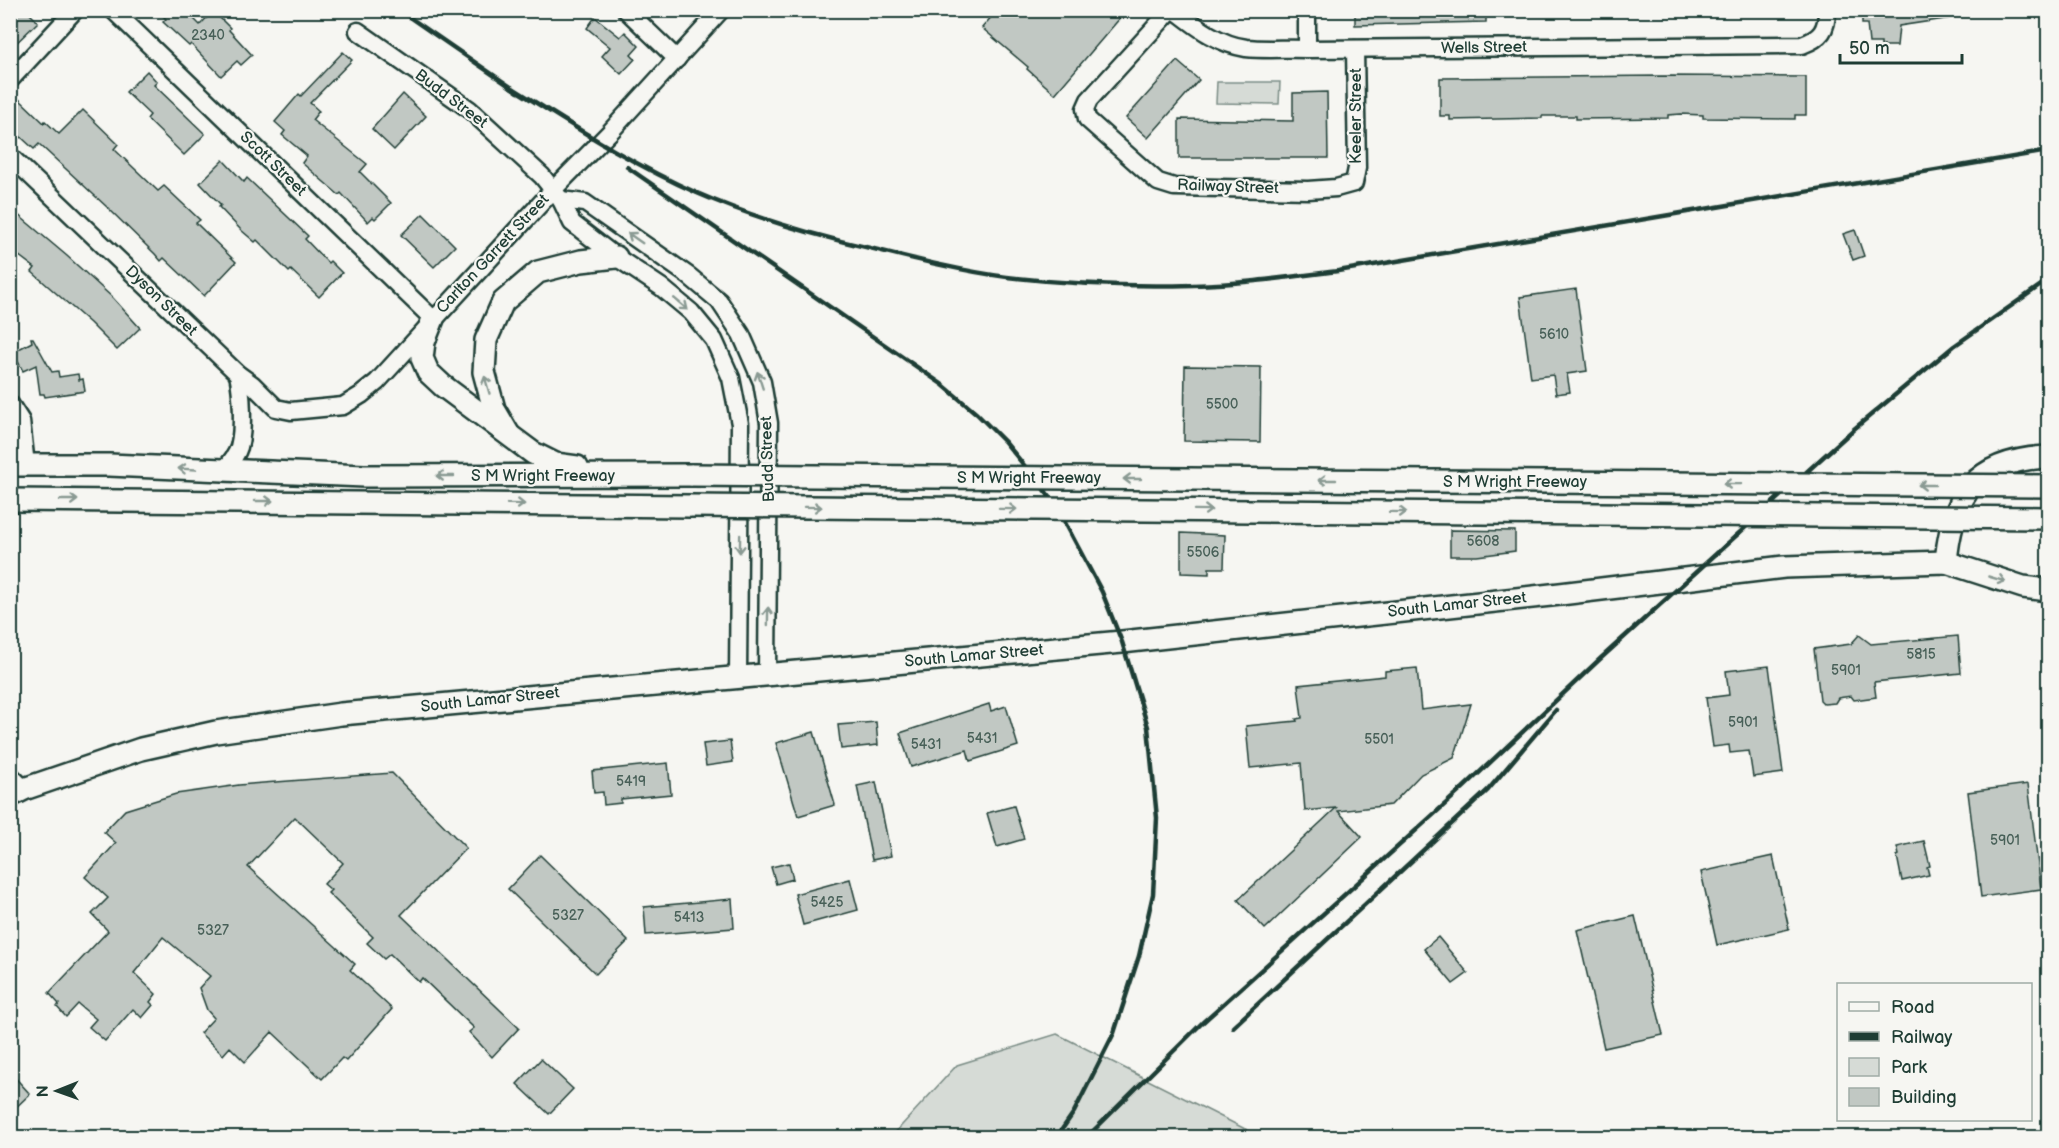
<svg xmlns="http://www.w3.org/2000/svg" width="2059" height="1148" viewBox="0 0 2059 1148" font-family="'Balsamiq Sans',sans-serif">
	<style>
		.green { fill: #d6dbd6; stroke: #7a8c85; stroke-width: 1.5 }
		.building { fill: #c1c8c3; stroke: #1f3d34; stroke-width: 1.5 }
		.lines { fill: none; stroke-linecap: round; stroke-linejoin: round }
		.minor-casing { stroke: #1f3d34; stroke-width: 21 }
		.major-casing { stroke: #1f3d34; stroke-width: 26 }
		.minor { stroke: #f6f6f2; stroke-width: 16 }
		.major { stroke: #f6f6f2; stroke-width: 21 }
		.rail { stroke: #1f3d34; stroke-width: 4.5 }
		.major-bridge-casing { stroke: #1f3d34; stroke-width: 26; stroke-linecap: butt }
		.major-bridge { stroke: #f6f6f2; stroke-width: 21 }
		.oneway { stroke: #8a9a93 }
		.labels { text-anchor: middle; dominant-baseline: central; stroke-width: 4.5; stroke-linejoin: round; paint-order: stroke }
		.number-label { font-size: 14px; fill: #486058 }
		.street-label { font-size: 16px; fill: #1f3d34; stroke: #f6f6f2 }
	</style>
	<rect width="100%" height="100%" fill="#f6f6f2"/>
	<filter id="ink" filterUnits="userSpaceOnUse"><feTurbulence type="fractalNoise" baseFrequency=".0167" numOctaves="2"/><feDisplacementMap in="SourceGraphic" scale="12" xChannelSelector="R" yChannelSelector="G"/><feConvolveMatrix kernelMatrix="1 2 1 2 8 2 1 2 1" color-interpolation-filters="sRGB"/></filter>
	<g filter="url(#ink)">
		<g class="green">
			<polygon points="1217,82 1280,82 1279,104 1216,103"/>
			<polygon points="1057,1034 1261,1137 891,1137 957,1065"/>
		</g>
		<g class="building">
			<polygon points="10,10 26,10 38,22 10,49"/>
			<polygon points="157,10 185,10 200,25 213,11 230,28 229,30 252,55 241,65 237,61 221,76 191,44 189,46 163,22 166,19"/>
			<polygon points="997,10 1127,10 1055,94 1027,69 1028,67 982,28"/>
			<polygon points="1355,10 1486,10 1486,22 1355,25"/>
			<polygon points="1950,10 1951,18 1899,26 1897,46 1881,46 1881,43 1869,43 1867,24 1862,24 1862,11"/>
			<polygon points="595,17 620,37 625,32 639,46 631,55 635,59 621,74 602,56 610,47 587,28"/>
			<polygon points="343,52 352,60 310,103 319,111 312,120 367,164 360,172 391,203 375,219 373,217 368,222 341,193 339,195 302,163 307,156 282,135 285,131 275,122 299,94 301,96"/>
			<polygon points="1177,61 1199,80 1148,138 1126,118"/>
			<polygon points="147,71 157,82 154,85 205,134 184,155 147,119 150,115 126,92"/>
			<polygon points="1664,76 1806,77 1806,115 1795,115 1795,119 1703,118 1703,115 1681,114 1668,115 1668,118 1576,119 1576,116 1542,116 1542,118 1450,120 1450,116 1440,116 1440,78"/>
			<polygon points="1327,92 1328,158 1179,158 1179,119 1293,121 1293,93"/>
			<polygon points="403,94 426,116 394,150 372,129"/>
			<polygon points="19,99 44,123 45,121 59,134 83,110 118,144 114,149 158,191 164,186 200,220 196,223 236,262 204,296 164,258 161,261 155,254 108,208 39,144 34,149 10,127 10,108"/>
			<polygon points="223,160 244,182 247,178 308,236 305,239 328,263 330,261 342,273 319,297 291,270 289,272 257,240 255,242 241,230 219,207 221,205 200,183"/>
			<polygon points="10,208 67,256 113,298 140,328 117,350 90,323 32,272 35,268 10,249"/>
			<polygon points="423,214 455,246 434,267 401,235"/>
			<polygon points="1855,230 1864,256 1853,260 1843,234"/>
			<polygon points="1576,289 1587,371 1567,374 1570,392 1556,394 1553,375 1531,378 1520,297"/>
			<polygon points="31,338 33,338 52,372 58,371 59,377 78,374 79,380 83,379 85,391 45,397 44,394 40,394 36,365 23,371 13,352 32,342"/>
			<polygon points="1185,366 1261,367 1260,442 1184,441"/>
			<polygon points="1450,530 1515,531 1515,551 1477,556 1450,556"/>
			<polygon points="1181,533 1225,535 1224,568 1209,568 1209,574 1181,573"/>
			<polygon points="1859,635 1871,644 1958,636 1961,673 1874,682 1876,697 1854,700 1851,696 1838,698 1835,703 1824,704 1820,700 1814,649 1851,644"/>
			<polygon points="1769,666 1783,773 1753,777 1749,751 1730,753 1729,745 1713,747 1706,698 1729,695 1726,671"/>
			<polygon points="1417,668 1421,710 1471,704 1454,758 1421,774 1391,805 1338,811 1362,837 1265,929 1238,900 1336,808 1305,811 1301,763 1250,768 1246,726 1297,721 1296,719 1302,718 1298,685 1385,676 1385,671"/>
			<polygon points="989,704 991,711 1006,706 1018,746 970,761 967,750 911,767 900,733"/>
			<polygon points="876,722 878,745 841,749 838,725"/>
			<polygon points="814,732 835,805 798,816 776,743"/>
			<polygon points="730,741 733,762 706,766 703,744"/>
			<polygon points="668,763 671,794 621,799 621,803 604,805 603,792 594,793 592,771"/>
			<polygon points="392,773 466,848 401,915 519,1028 492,1057 469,1032 474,1028 422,978 419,982 390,954 384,959 367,943 373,937 328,893 331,890 324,884 343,863 295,817 248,867 355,964 350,970 392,1009 346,1061 342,1058 322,1079 272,1032 245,1062 230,1047 223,1055 200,1033 214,1018 207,1010 199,988 210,976 163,937 134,973 156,994 150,1002 153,1005 142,1018 133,1009 105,1041 89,1027 96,1019 78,1004 66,1017 57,1007 59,1004 49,993 108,931 92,914 108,898 85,877 116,843 104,832 125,810 176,794 239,785"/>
			<polygon points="876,782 891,856 872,860 857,786"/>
			<polygon points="2028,784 2041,889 1981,897 1968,792"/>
			<polygon points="1014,806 1024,839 997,847 987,813"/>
			<polygon points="1924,841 1930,866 1927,867 1929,875 1902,881 1897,856 1899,855 1897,847"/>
			<polygon points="540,855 628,941 596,974 508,889"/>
			<polygon points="1773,856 1789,929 1717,945 1701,872"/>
			<polygon points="789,863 793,879 776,884 771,867"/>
			<polygon points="850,879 858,910 803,925 795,894"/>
			<polygon points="732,899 734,928 646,935 644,907"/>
			<polygon points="1635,916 1663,1035 1604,1048 1577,930"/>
			<polygon points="1438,937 1468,973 1453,984 1424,949"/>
			<polygon points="541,1059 573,1089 549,1114 517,1084"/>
			<polygon points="10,1072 30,1094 10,1113"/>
		</g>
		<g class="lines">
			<defs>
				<g id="minor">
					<polyline points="113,10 433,319"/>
					<polyline points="626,10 677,59"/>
					<polyline points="1171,10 1089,100 1085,109 1087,119 1158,182 1174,187 1308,190 1336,188 1354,183 1357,168 1355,49"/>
					<path d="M1175 10C1197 27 1218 44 1246 48 1266 50 1287 48 1307 49L1802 45C1821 38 1827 30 1827 10"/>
					<polyline points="1307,10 1307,49"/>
					<polyline points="358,31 469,109 542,176 561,200 572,223 616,257 661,287 691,312 714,340 731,378 740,424 738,678"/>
					<polyline points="10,80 75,10"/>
					<polyline points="10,156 238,374 252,384 276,408 291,411 343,406 361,395 377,382 553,190 610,132 721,10"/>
					<polyline points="561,200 585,203 689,276 719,301 741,334 762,382 769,423 767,674"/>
					<polyline points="10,404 21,421 26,465"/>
					<path d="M223 471C229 464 236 457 239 447 244 429 242 393 238 374"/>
					<polyline points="10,775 24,789"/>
				</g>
				<g id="major">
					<polyline points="433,319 424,342 422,358 428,372 443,386 533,453 555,464 577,467"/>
					<polyline points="508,433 494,409 484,372 486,340 503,302 538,272 581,261 616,257"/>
					<polyline points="10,465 109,465 364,476 692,475"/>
					<polyline points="10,500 691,506"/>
					<path d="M1946 562C1952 494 1976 460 2048 457"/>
					<polyline points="10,796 24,789 141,749 216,732 341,714 1122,642 1560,594 1784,567 1946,562 2023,587 2048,590"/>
				</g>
			</defs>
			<use href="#minor" class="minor-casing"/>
			<use href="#major" class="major-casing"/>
			<use href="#minor" class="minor"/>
			<use href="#major" class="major"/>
			<g class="rail">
				<polyline points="399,10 518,92"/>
				<path d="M511 87C572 125 631 164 697 193 754 218 813 235 874 249 918 260 962 271 1007 277 1069 284 1131 287 1193 285 1242 284 1290 277 1338 271L2048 151"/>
				<polyline points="627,167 943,385 977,414 1005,442 1054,502 1102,592 1122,642 1148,727 1157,818 1153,894 1139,956 1114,1033 1074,1112 1056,1138"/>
				<polyline points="1233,1027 1488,790 1556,710"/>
				<polyline points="1086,1138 1202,1023 1463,788 1600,659 1854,429 1954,346 2048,280"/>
			</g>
			<defs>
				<g id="major-bridge">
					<polyline points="692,475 2048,486"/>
					<polyline points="691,506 2048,518"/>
				</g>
			</defs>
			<use href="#major-bridge" class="major-bridge-casing"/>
			<use href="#major-bridge" class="major-bridge"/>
		</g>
		<defs><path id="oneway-shaft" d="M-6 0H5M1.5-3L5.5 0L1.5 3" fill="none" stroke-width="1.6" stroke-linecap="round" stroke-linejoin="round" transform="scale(1.5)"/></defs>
		<g class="oneway">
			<use href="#oneway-shaft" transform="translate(635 238) rotate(-145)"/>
			<use href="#oneway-shaft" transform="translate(681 304) rotate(40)"/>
			<use href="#oneway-shaft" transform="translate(760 380) rotate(-108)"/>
			<use href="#oneway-shaft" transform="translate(487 385) rotate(-106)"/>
			<use href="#oneway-shaft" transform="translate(187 469) rotate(-177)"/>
			<use href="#oneway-shaft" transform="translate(445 476) rotate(180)"/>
			<use href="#oneway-shaft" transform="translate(1132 479) rotate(-180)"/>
			<use href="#oneway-shaft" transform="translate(1327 480) rotate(-180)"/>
			<use href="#oneway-shaft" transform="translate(1732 484) rotate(-180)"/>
			<use href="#oneway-shaft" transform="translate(1927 485) rotate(-180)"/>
			<use href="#oneway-shaft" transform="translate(69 500)"/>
			<use href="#oneway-shaft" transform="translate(264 501)"/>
			<use href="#oneway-shaft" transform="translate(516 504) rotate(1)"/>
			<use href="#oneway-shaft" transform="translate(813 507) rotate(1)"/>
			<use href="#oneway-shaft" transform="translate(1008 509) rotate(1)"/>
			<use href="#oneway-shaft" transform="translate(1203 510) rotate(1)"/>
			<use href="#oneway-shaft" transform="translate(1398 512) rotate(1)"/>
			<use href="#oneway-shaft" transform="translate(740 544) rotate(91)"/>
			<use href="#oneway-shaft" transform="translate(1997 579) rotate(16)"/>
			<use href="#oneway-shaft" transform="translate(768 616) rotate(-89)"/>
		</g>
	</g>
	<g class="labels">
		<g class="number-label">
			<text x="208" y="35">2340</text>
			<text x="1554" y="334">5610</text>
			<text x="1222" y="404">5500</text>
			<text x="1483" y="541">5608</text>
			<text x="1203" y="552">5506</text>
			<text x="1921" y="654">5815</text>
			<text x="1846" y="670">5901</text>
			<text x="1743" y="722">5901</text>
			<text x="982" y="738">5431</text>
			<text x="1379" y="739">5501</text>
			<text x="926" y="744">5431</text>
			<text x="631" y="781">5419</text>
			<text x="2005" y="840">5901</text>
			<text x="827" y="902">5425</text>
			<text x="568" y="915">5327</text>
			<text x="689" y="917">5413</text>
			<text x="213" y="930">5327</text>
		</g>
		<g class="street-label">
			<text transform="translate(1484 48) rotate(-1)">Wells Street</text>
			<text transform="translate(451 99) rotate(37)">Budd Street</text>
			<text transform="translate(1356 116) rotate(-90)">Keeler Street</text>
			<text transform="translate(273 164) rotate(44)">Scott Street</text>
			<text transform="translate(1228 187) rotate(2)">Railway Street</text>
			<text transform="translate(493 254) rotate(-47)">Carlton Garrett Street</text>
			<text transform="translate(161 301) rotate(44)">Dyson Street</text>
			<text transform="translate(768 459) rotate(-92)">Budd Street</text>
			<text x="543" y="476">S M Wright Freeway</text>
			<text x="1029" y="478">S M Wright Freeway</text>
			<text x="1515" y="482">S M Wright Freeway</text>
			<text transform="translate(1457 605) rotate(-6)">South Lamar Street</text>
			<text transform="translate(974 656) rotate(-5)">South Lamar Street</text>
			<text transform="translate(490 700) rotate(-6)">South Lamar Street</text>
		</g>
	</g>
	<rect width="2059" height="1148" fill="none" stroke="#f6f6f2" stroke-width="36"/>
	<rect x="18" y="18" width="2023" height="1112" fill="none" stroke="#1f3d34" stroke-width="2" filter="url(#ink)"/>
	<rect x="1837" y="983" width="195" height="138" fill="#f6f6f2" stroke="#a0aca6" stroke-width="1.5"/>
	<rect x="1849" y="1002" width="30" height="9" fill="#f6f6f2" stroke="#a0aca6" stroke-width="1.5"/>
	<text x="1891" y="1013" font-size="18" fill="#1f3d34">Road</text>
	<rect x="1849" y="1032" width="30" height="9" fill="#1f3d34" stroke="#a0aca6" stroke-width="1.5"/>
	<text x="1891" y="1043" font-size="18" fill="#1f3d34">Railway</text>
	<rect x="1849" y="1058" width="30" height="18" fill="#d6dbd6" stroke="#a0aca6" stroke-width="1.5"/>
	<text x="1891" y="1073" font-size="18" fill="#1f3d34">Park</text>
	<rect x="1849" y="1088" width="30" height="18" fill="#c1c8c3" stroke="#a0aca6" stroke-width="1.5"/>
	<text x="1891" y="1103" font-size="18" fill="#1f3d34">Building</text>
	<g transform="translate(57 1091) rotate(269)" stroke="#f6f6f2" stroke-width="4.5" paint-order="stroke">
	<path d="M0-4.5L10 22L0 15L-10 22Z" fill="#1f3d34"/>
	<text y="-9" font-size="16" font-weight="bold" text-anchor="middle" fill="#1f3d34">N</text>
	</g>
	<path d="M1840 54v9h122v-9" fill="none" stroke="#1f3d34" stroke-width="3"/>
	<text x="1849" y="54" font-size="18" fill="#1f3d34" stroke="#f6f6f2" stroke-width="4.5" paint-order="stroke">50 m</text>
</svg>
